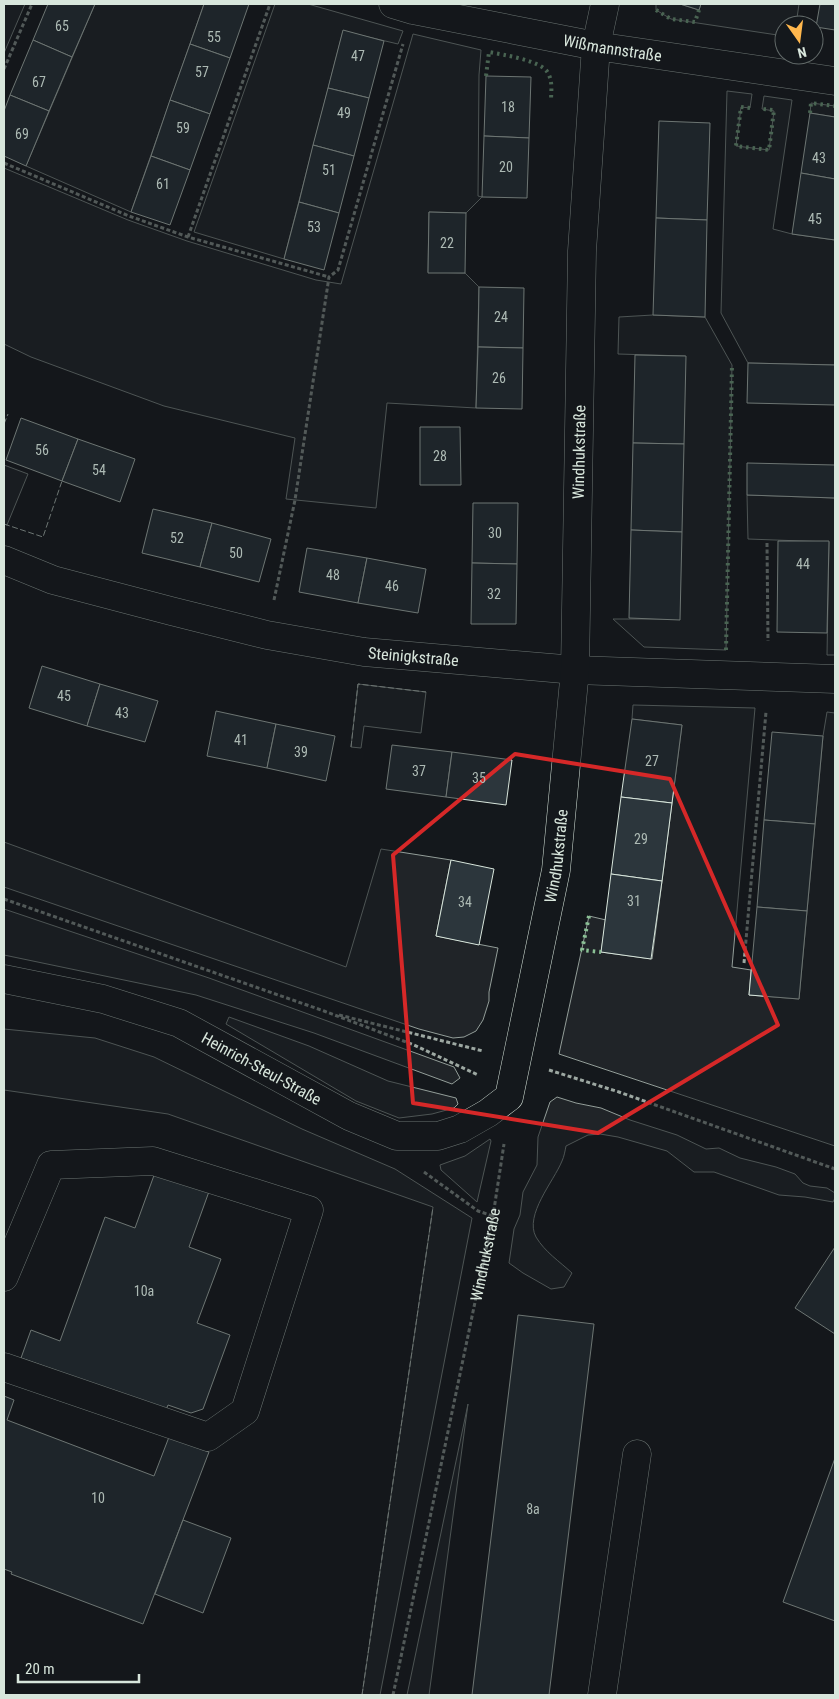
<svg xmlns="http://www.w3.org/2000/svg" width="839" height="1699" font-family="'Roboto Condensed',sans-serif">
  <rect width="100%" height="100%" fill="#14181c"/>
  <!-- green -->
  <g fill="#202428" stroke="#939e99">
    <polygon points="4,4 25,4 4,53"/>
    <polygon points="95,4 204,4 131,212 26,166"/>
    <polygon points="275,4 308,4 403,31 398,44 343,31 284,259 194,232"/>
    <polygon points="656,4 680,4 699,10 701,4 799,4 796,25 784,25 784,36 671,19 656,10"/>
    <polygon points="413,34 481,50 479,75 478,196 482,197 466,213 429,212 428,272 465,273 479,287 476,408 387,403 376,508 286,499 295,438 164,406 31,357 4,344 4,168 128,220 187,241 316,280 341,284"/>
    <polygon points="727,91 752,94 750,108 741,107 736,146 769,150 774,111 762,109 764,96 792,100 773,229 792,234 835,240 835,365 748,363 721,313"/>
    <polygon points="811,103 835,106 835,117 810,113"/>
    <polygon points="653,315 705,317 732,365 726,650 644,647 613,619 679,619 685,356 618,354 619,317"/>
    <polygon points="4,465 28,474 7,525 4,524"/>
    <polygon points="747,495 835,498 835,655 827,655 829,542 748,539"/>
    <polygon points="358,684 426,692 421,733 364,726 361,748 351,747"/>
    <polygon points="633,705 755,708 732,967 751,970 749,995 799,999 823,736 827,712 835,713 835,1146 559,1054 589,916 606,920 601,952 652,959 682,725 632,719"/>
    <polygon points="4,842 346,967 381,849 451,860 436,936 498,948 489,992 489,1001 483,1020 476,1031 464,1037 453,1038 419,1029 4,887"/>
    <polygon points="4,909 209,978 454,1067 460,1078 452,1084 314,1033 196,995 4,955"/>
    <polygon points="229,1017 309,1046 388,1081 456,1098 458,1104 454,1108 432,1114 399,1118 356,1101 226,1024"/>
    <polygon points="4,1029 95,1038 154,1057 302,1129 395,1169 472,1218 380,1695 362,1695 433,1207 168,1114 4,1090"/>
    <path d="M557 1097 576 1103 601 1108 630 1120 677 1135 706 1149 719 1148 740 1158 776 1167 795 1174 803 1183 810 1186 827 1188 835 1193V1198L833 1202 805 1197 779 1195 714 1172H694L667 1151 618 1137 600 1134 588 1135 566 1146C565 1151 564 1157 562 1161 554 1181 524 1215 536 1237 545 1252 559 1261 572 1273L564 1287 551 1289 523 1273 509 1263 514 1229 520 1215 523 1192 537 1165 538 1137 550 1102Z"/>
    <polygon points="490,1139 491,1141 477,1202 441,1170 440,1165 465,1156"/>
    <polygon points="468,1404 429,1695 407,1695"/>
  </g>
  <!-- building -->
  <g fill="#2c363c" stroke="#d8e6dc">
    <polygon points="48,4 95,4 72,57 33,40"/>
    <polygon points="204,4 249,4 230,58 190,44"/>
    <polygon points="680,4 701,4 699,10"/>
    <polygon points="820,4 835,4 835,30 816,27"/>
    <polygon points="343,30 384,41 369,98 328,88"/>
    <polygon points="33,40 72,57 49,111 10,95"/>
    <polygon points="190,44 230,58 210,114 170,100"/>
    <polygon points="486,76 531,77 529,138 484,136"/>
    <polygon points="328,88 369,98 354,156 313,145"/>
    <polygon points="10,95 49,111 26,166 4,156 4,111"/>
    <polygon points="170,100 210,114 190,170 151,156"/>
    <polygon points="810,113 835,117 835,179 801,173"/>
    <polygon points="659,121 710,123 707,220 656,218"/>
    <polygon points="484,136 529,138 527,198 482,197"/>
    <polygon points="313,145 354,156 339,213 299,202"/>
    <polygon points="151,156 190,170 170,225 131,212"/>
    <polygon points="801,173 835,179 835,240 792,234"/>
    <polygon points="299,202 339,213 324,270 284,259"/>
    <polygon points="429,212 466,213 465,273 428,273"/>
    <polygon points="656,218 707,220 705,317 653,315"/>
    <polygon points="479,287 524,288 523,348 478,347"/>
    <polygon points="478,347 523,348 522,409 476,408"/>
    <polygon points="635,355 686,356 684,444 633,443"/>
    <polygon points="748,363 835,365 835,405 747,403"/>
    <polygon points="21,418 78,439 62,481 6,460"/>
    <polygon points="420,427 460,427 461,485 420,485"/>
    <polygon points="78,439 135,459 120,502 62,481"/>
    <polygon points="633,443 684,444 682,532 631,530"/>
    <polygon points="747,463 835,465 835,498 747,495"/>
    <polygon points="473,503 518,503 517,564 472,563"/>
    <polygon points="153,509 212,523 200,567 142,553"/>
    <polygon points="212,523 271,539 259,582 200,567"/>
    <polygon points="631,530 682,532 680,620 629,618"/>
    <polygon points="778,541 829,541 827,633 777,632"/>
    <polygon points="307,548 367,558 358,603 299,592"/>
    <polygon points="367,558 426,569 418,613 358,603"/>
    <polygon points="472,563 517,564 516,624 471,624"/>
    <polygon points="42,666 100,684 87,726 29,708"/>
    <polygon points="100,684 158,701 145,742 87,726"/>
    <polygon points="216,711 276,724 267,768 207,756"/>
    <polygon points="632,719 682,725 672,803 621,797"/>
    <polygon points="276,724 335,736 326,781 267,768"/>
    <polygon points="772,732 823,736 815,824 764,820"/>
    <polygon points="392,745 452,752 446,797 386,789"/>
    <polygon points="452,752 512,760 506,805 446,797"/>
    <polygon points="621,797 672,803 662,881 611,874"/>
    <polygon points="764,820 815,824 807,911 757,907"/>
    <polygon points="451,860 494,869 479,945 436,936"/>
    <polygon points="611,874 662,881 651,959 601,952"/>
    <polygon points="757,907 807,911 799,999 749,995"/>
    <polygon points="157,1167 211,1186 189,1247 221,1259 197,1323 230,1335 203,1409 191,1413 168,1405 166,1410 21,1358 31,1330 60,1341 105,1217 135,1228"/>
    <polygon points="835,1247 835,1334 795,1308"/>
    <polygon points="518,1315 594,1324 549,1695 472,1695"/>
    <polygon points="4,1396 14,1400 7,1420 154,1476 169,1437 209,1452 143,1624 11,1574 12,1572 4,1569"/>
    <polygon points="835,1458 835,1621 783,1602"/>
    <polygon points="183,1520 231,1538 203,1613 155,1594"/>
  </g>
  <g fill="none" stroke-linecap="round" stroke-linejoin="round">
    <defs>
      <g id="minor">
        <path id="s2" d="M393 4 413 10 596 46 835 81"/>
        <path id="s3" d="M4 560 53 580 171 611 267 635 364 652 575 670 835 679"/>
        <path id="s4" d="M4 979 103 999 179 1023 349 1116 397 1136H438L460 1129 488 1113 509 1097 556 870 575 670 582 251 596 46 605 4"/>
        <polyline points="4,1277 51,1165 153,1161 309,1210 245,1411 208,1437 4,1367"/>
        <polyline points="602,1695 637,1454"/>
      </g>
    </defs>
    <!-- minor casing -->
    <use href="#minor" stroke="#d8e6dc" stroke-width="29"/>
    <!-- path -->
    <g stroke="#9da8a2" stroke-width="3" stroke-dasharray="4 2.5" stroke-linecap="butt">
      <polyline points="4,69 32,4"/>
      <polyline points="4,163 129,216 188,237 329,277"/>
      <polyline points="188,237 270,4"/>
      <polyline points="767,543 768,641"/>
      <polyline points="274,600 295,500 329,277 338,270 403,44"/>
      <polyline points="4,899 324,1011 414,1045 478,1075"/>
      <polyline points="744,963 766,712"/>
      <polyline points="339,1015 483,1051"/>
      <polyline points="549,1070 619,1092 835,1169"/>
      <polyline points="424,1172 478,1211 493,1216"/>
      <path id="s1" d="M393 1695 493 1216 504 1144"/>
    </g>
    <!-- minor -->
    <use href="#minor" stroke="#14181c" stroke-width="28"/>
    <!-- hedge -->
    <g stroke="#8ac095" stroke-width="4" stroke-dasharray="2.5 4" stroke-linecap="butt">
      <polyline points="656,10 671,19 695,22 699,10"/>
      <path d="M486 76 489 52C503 55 541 60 548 73 553 82 551 92 551 101"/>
      <polyline points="750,108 741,107 736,146 769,150 774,110 762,109"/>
      <polyline points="810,113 811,103 835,106"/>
      <polyline points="726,650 732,365"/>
      <polyline points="589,916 582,950 601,952"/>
    </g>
    <!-- fence -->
    <g stroke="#d8e6dc" stroke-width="1" stroke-dasharray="6 2.5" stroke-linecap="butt">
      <polyline points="4,424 8,414"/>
      <polyline points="4,524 43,537 62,481"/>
      <polyline points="351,747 358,684 426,692"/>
      <polyline points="362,1695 433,1207"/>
    </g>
  </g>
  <!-- marked area -->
  <path d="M0 0H839V1699H0ZM515 754 670 779 778 1025 598 1133 413 1103 393 855Z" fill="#14181c" fill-opacity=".55" fill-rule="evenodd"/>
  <path fill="none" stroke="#d62828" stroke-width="4" stroke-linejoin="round" d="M515 754 670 779 778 1025 598 1133 413 1103 393 855Z"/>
  <g text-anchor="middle" stroke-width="4" stroke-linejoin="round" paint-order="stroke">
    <!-- number labels -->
    <g font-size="14" fill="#adbab4">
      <text x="62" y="31">65</text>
      <text x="214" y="42">55</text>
      <text x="358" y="61">47</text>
      <text x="202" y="77">57</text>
      <text x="39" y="87">67</text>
      <text x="508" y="112">18</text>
      <text x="344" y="118">49</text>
      <text x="183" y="133">59</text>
      <text x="22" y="139">69</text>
      <text x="819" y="163">43</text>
      <text x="506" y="172">20</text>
      <text x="329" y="175">51</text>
      <text x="163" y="189">61</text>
      <text x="815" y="224">45</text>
      <text x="314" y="232">53</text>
      <text x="447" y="248">22</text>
      <text x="501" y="322">24</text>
      <text x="499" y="383">26</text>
      <text x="42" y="455">56</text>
      <text x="440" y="461">28</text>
      <text x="99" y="475">54</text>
      <text x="495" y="538">30</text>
      <text x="177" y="543">52</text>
      <text x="236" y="558">50</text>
      <text x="803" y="569">44</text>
      <text x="333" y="580">48</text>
      <text x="392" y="591">46</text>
      <text x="494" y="599">32</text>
      <text x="64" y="701">45</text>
      <text x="122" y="718">43</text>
      <text x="241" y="745">41</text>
      <text x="301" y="757">39</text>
      <text x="652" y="766">27</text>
      <text x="419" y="776">37</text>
      <text x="479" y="783">35</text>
      <text x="641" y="844">29</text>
      <text x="634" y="906">31</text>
      <text x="465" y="907">34</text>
      <text x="144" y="1296">10a</text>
      <text x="98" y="1503">10</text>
      <text x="533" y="1514">8a</text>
    </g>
    <!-- street labels -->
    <g font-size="16" fill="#d8e6dc" stroke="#14181c">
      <text dy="6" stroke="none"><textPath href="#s2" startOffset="224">Wißmannstraße</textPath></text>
      <text dy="6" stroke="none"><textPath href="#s4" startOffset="1200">Windhukstraße</textPath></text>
      <text dy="6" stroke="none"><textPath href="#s3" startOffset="422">Steinigkstraße</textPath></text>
      <text dy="6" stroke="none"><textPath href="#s4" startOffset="795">Windhukstraße</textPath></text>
      <text dy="6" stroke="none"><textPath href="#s4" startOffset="275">Heinrich-Steul-Straße</textPath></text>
      <text dy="6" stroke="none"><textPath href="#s1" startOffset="450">Windhukstraße</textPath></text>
    </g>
  </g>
  <!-- border -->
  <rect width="839" height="1699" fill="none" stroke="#d8e6dc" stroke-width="10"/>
  <!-- north arrow -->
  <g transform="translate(799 40) rotate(166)"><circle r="24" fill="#14181c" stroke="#626a69"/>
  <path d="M0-4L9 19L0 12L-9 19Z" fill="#ffb74d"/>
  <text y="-8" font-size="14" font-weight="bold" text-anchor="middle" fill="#d8e6dc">N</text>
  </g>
  <!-- scale -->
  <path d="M18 1674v8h121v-8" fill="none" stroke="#d8e6dc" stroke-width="2.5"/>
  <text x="25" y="1674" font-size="15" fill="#d8e6dc" stroke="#14181c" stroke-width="4" paint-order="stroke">20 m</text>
</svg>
